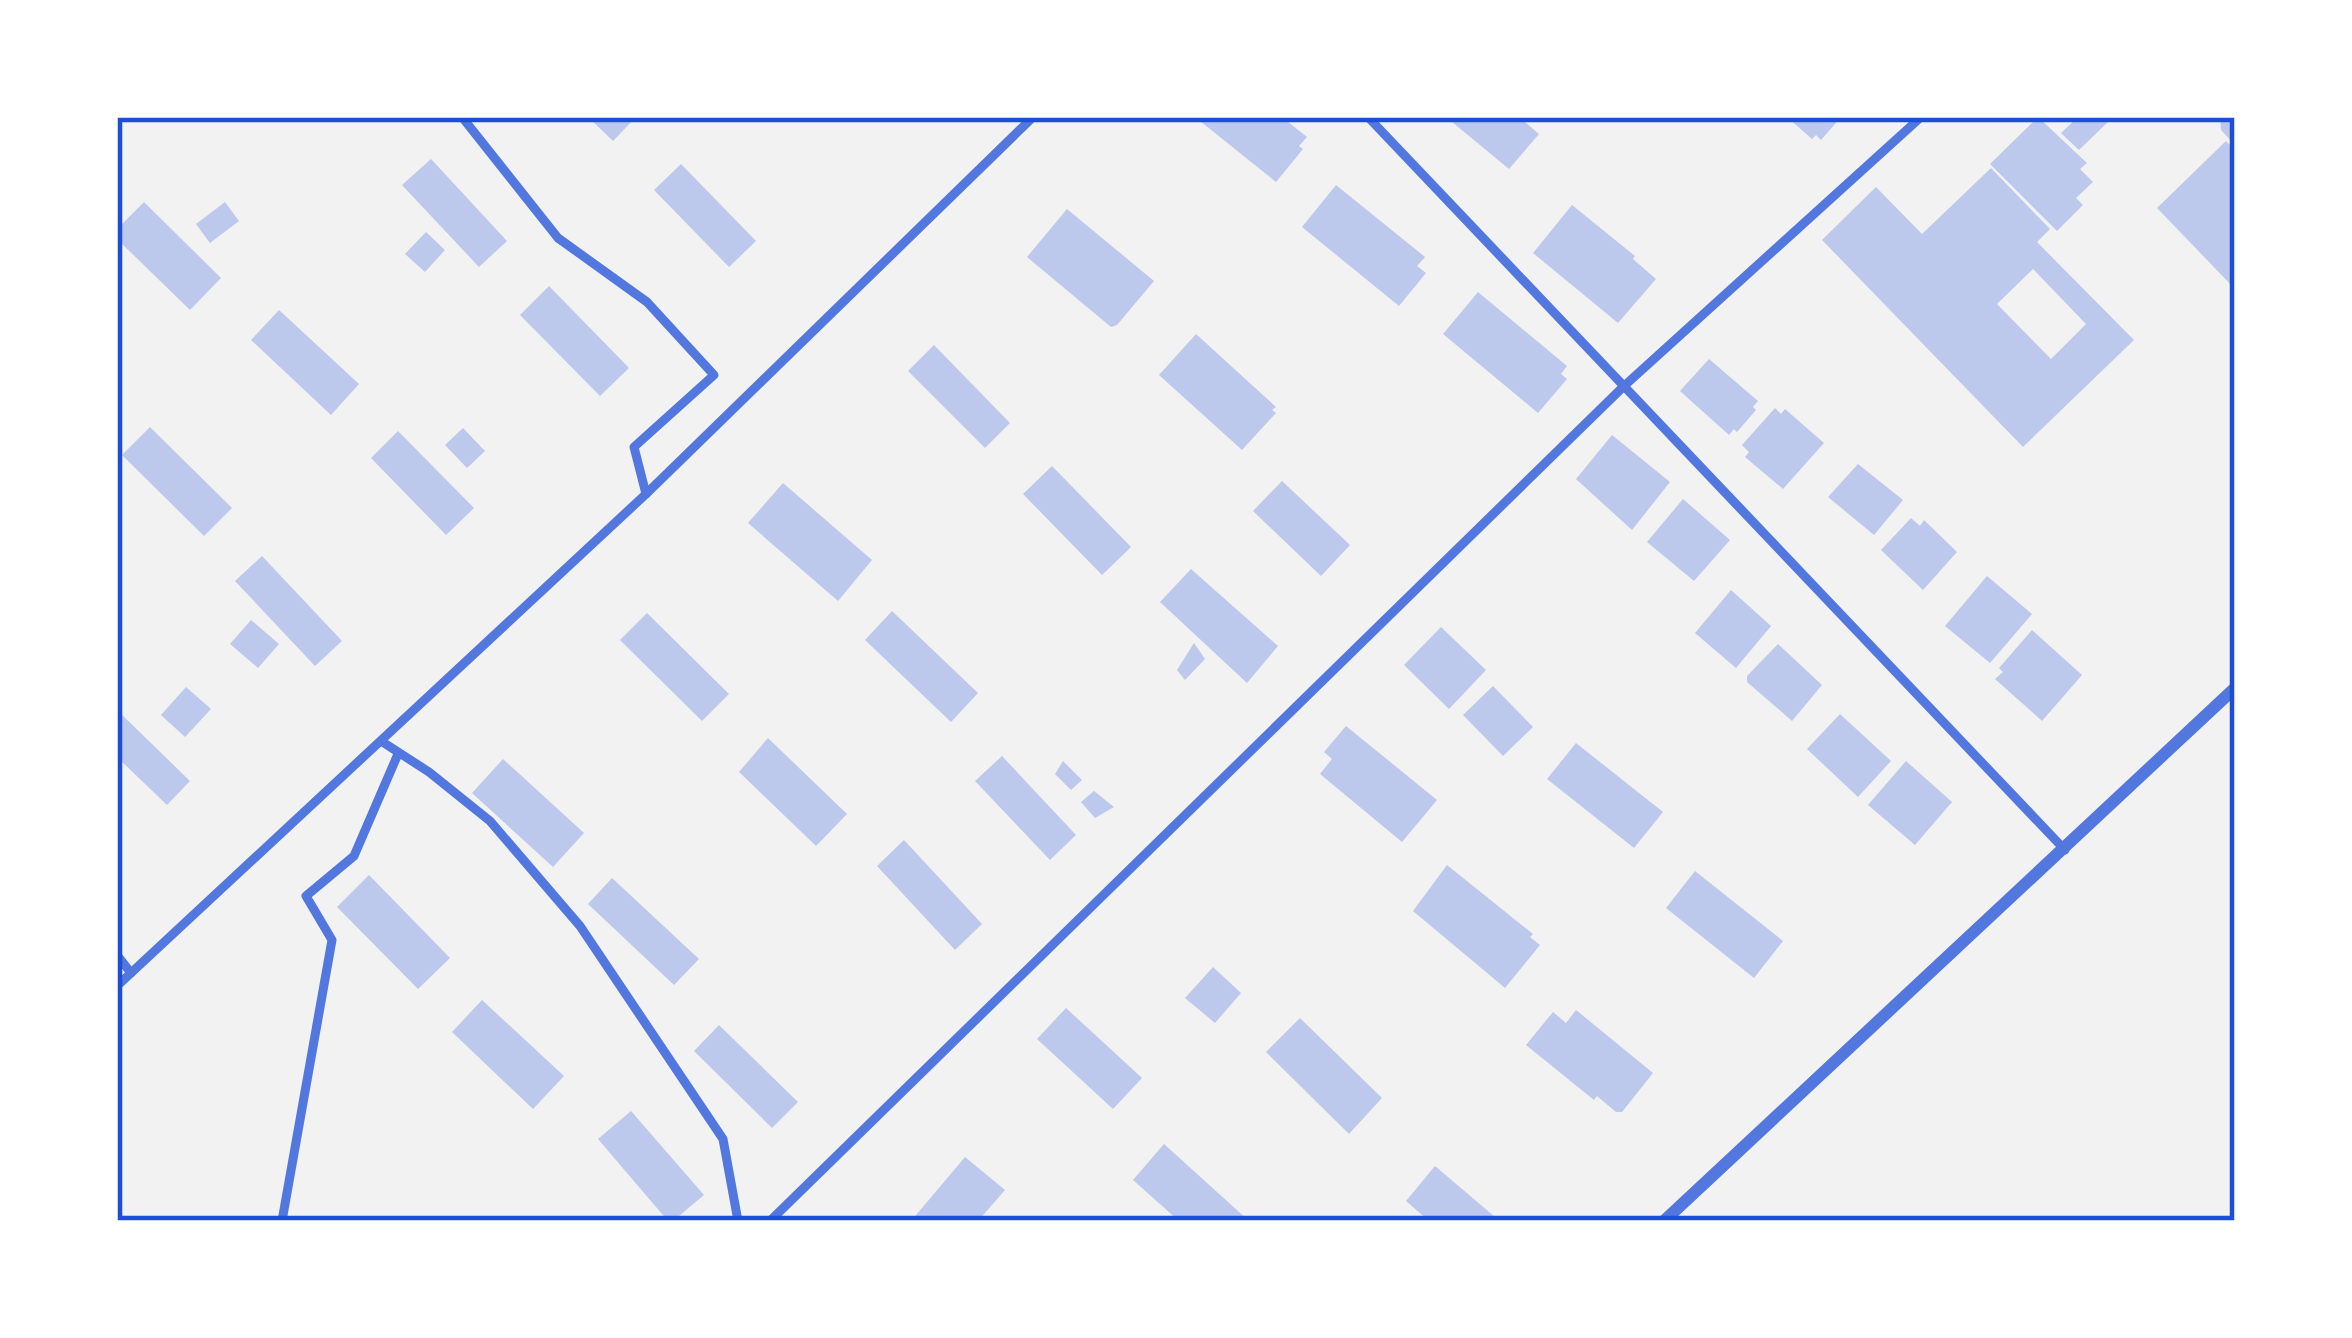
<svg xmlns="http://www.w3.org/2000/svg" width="2352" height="1338" font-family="Roboto,sans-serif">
  <rect width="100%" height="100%" fill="#f2f2f2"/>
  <!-- building -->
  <g fill="#bdc9ec" fill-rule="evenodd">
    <polygon points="588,117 636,117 613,141"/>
    <polygon points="1195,117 1282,117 1307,137 1299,146 1303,149 1276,182"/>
    <polygon points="1446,117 1519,117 1539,134 1509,169"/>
    <polygon points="1787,117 1841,117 1821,140 1816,135 1812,139"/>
    <polygon points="2038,117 2087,163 2080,169 2093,182 2076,198 2083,205 2057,231 1990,164"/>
    <polygon points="2078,117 2113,117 2079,150 2061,133"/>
    <polygon points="2220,117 2235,117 2235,145 2221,130"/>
    <polygon points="2226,141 2235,150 2235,289 2157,208"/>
    <polygon points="431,159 507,241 479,267 402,185"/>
    <polygon points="681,164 756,241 729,267 654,190"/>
    <path d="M1991 168 2050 229 2037 242 2134 340 2023 447 1822 240 1876 187 1922 234ZM2033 269 2086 324 2051 359 1997 304Z"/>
    <polygon points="1336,185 1425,257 1417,266 1426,273 1399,306 1302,227"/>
    <polygon points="144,202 221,278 190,310 117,239 117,229"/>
    <polygon points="225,202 239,221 210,243 196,224"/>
    <polygon points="1572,205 1635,256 1633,259 1656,279 1618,323 1533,253"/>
    <polygon points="1067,209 1154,281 1117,325 1111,327 1027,257"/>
    <polygon points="426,232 445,250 425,272 405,254"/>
    <polygon points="549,286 629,368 600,396 520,315"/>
    <polygon points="1478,292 1567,366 1561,374 1567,379 1538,413 1443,334"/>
    <polygon points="279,310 359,384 331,415 251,340"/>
    <polygon points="1196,334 1276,407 1272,410 1276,413 1242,450 1159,375"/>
    <polygon points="934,345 1010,423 985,448 908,371"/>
    <polygon points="1709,359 1758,401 1753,407 1756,410 1737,432 1734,429 1729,435 1680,391"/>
    <polygon points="1775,408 1781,414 1785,409 1824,443 1783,489 1745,457 1749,452 1742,445"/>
    <polygon points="150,427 232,508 204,536 122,455"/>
    <polygon points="463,428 485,451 467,468 445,445"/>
    <polygon points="398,431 474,508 446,535 371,458"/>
    <polygon points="1612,435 1670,482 1632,530 1576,479"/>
    <polygon points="1858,464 1903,500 1874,535 1828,497"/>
    <polygon points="1052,466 1131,547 1102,575 1023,494"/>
    <polygon points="1282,481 1350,545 1321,576 1253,511"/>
    <polygon points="783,483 872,560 838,601 748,523"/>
    <polygon points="1683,499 1730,540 1694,581 1647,542"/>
    <polygon points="1911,518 1920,526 1924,520 1957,552 1923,590 1881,550"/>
    <polygon points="262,556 342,641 315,666 235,581"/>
    <polygon points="1191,569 1278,646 1247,683 1160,602"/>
    <polygon points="1987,576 2032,614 1990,663 1945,626"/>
    <polygon points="1731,590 1771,626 1736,668 1695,633"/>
    <polygon points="892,611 978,693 951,722 865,640"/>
    <polygon points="647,613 729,694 702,721 620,640"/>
    <polygon points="251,620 279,644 258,668 230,644"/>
    <polygon points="1441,627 1486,670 1449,709 1404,665"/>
    <polygon points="2032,630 2082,675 2042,721 1995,679 2003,672 1999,668"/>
    <polygon points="1194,643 1205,659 1185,680 1177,670"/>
    <polygon points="1778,644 1822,685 1792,721 1747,682 1747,676"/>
    <polygon points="1493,686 1533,727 1503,756 1463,715"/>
    <polygon points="186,687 211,709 185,737 161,715"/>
    <polygon points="117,710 190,781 167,805 117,757"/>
    <polygon points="1840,714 1891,761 1858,797 1807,749"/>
    <polygon points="1346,726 1437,800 1402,842 1320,774 1332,759 1324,752"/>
    <polygon points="768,738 847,814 816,846 739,772"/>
    <polygon points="1576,743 1663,812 1634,848 1547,779"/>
    <polygon points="1002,756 1076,835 1050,860 975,781"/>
    <polygon points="503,759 584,833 553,867 472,793"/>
    <polygon points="1063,761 1082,780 1071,790 1055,774"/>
    <polygon points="1906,761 1952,802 1915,845 1868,805"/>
    <polygon points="1094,791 1114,807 1095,818 1081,802"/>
    <polygon points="904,840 982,924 955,950 877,866"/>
    <polygon points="1447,865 1533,934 1530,937 1540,945 1505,988 1413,911"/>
    <polygon points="1695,871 1783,941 1754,978 1666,908"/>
    <polygon points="369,875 450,958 418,989 337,907"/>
    <polygon points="612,878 699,959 674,985 588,904"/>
    <polygon points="1213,967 1241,993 1215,1023 1185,998"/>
    <polygon points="482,1000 564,1076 533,1109 452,1032"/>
    <polygon points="1066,1008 1142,1078 1113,1109 1037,1039"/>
    <polygon points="1576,1010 1653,1073 1622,1112 1616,1112 1597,1096 1594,1100 1526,1045 1553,1012 1566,1023"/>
    <polygon points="1300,1018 1382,1098 1349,1134 1266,1052"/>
    <polygon points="719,1025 798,1102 772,1128 694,1051"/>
    <polygon points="631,1111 704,1195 673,1221 668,1221 598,1139"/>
    <polygon points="1164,1144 1249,1221 1179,1221 1133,1180"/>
    <polygon points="965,1157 1005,1190 978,1221 911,1221"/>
    <polygon points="1435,1166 1495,1217 1491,1221 1429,1221 1406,1201"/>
  </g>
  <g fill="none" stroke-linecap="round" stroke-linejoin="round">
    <!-- service -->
    <g stroke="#5277de" stroke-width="9">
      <polyline points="462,117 558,238 647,302 714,375 634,447 646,494"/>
      <polyline points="1368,117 2065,850"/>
      <polyline points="381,741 429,772 490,821 580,926 723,1139 738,1221"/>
      <polyline points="117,955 131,973"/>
      <polyline points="117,986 646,494 1033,117"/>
      <polyline points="282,1221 332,940 306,896 354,856 398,754"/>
      <polyline points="770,1221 1623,387 1921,117"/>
    </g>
    <!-- minor -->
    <polyline stroke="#5277de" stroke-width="12" points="1664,1221 2235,688"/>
  </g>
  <!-- border -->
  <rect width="2352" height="1338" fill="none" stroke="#ffffff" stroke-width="240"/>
  <rect x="120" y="120" width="2112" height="1098" fill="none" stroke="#1d4ed8" stroke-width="4.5"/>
</svg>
